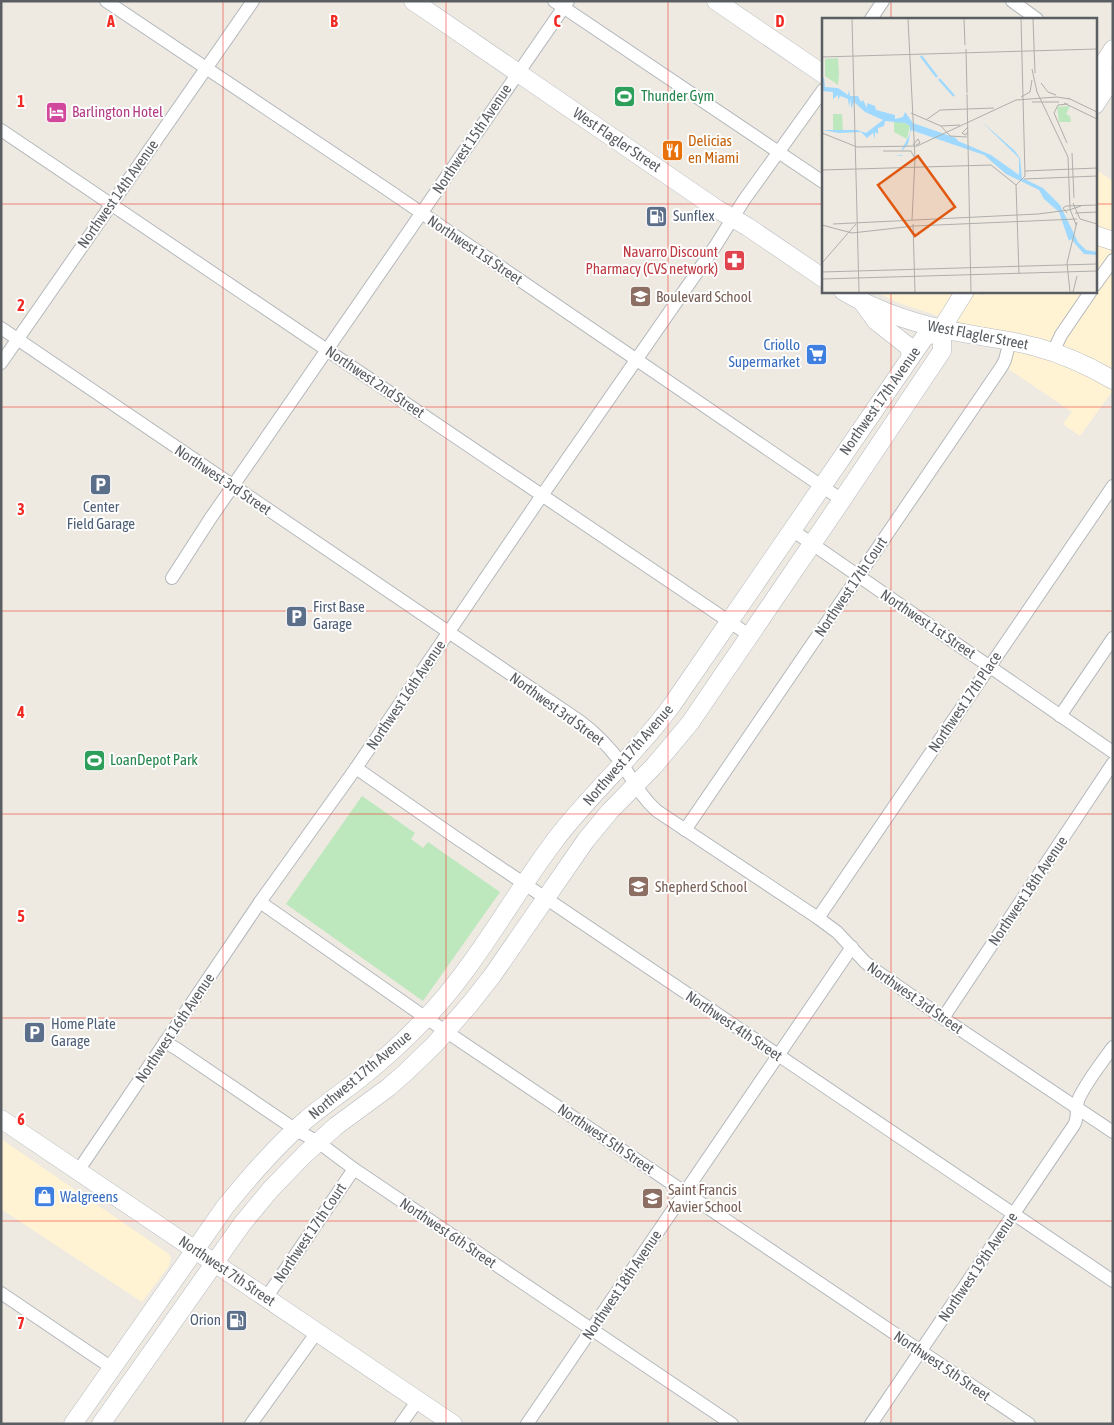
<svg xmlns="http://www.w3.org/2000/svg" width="1114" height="1425" font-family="'Asap Condensed',sans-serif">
  <rect width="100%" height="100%" fill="#eeeae1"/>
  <!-- commercial -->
  <g fill="#fff3d4">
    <polygon points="1095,169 1113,181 1113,390 1080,436 1063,424 1072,412 1007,368 1020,336 969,326 899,303 874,291 975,291 982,296 985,291 1095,291"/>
    <polygon points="1,1139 169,1254 171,1258 169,1266 142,1302 1,1209"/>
  </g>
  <!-- green -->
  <polygon fill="#bde7bc" points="362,796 415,833 411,839 423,848 428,842 500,892 423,1001 286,904"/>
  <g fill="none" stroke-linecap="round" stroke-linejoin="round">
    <defs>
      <g id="minor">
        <polyline points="106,1 385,188 842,500"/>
        <polyline points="554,1 823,182"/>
        <polyline points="1012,1 1037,19"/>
        <polyline points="871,19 883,1"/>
        <polyline points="1,130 749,635"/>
        <polyline points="1095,285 1113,260"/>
        <path d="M1 328 581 722C597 734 610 748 622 764 633 780 641 797 657 811L818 918 837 932 865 962 875 970 943 1018 1113 1132"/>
        <polyline points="1053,352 1061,335 1091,291"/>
        <polyline points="1,363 253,1"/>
        <polyline points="792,530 1113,752"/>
        <polyline points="172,578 210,519 568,1"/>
        <polyline points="1060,716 1113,638"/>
        <polyline points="356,768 455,837 1113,1281"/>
        <polyline points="685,830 1002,366 1005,360 1010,341"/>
        <polyline points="260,902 426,1018 1029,1424"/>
        <polyline points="818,918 1113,486"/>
        <polyline points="943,1018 1113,763"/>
        <polyline points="165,1042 177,1049 296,1130 318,1142 354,1169 732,1424"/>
        <polyline points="78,1171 260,902 356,768 534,507 716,245 744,200 823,90"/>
        <polyline points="1,1293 112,1368"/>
        <polyline points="266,1298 354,1169"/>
        <polyline points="251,1424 317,1332"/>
        <polyline points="401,1424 418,1400"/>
        <polyline points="527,1424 852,947"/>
        <path d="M871 1424 1074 1125C1079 1117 1075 1107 1079 1098 1087 1081 1102 1062 1113 1047"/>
      </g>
      <g id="secondary">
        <polyline points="413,1 717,209 748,227 823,278"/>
        <polyline points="716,1 823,74"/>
        <polyline points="1095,77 1113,49"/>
        <polyline points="1095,105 1113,77"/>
        <polyline points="1095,235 1113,241"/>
        <path d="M843 291C882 314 924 327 969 334 991 338 1014 341 1036 347 1063 354 1089 366 1113 380"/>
        <polyline points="863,303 876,321 909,347 911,356"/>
        <polyline points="1,1119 453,1424"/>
        <path d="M73 1424 225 1207C250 1176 277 1145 307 1119 324 1105 341 1093 358 1080 382 1061 404 1041 425 1019 477 965 511 898 556 839 592 792 637 753 672 705L924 338 942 328"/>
        <polyline points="101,1424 242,1224 271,1189 305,1154 336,1126 389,1087 406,1072 435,1044 470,1004 492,976 586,840 610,811 654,766 690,723 842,500 942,351 942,328 965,291"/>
      </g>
    </defs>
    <!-- minor casing -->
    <use href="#minor" stroke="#b4b8bc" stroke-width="14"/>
    <!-- secondary casing -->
    <use href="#secondary" stroke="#b5b9bf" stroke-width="19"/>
    <!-- minor -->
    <use href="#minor" stroke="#fff" stroke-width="12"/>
    <!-- secondary -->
    <use href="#secondary" stroke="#fff" stroke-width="18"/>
  </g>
  <!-- grid -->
  <path fill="none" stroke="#f22a23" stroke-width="1" stroke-opacity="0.55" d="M223 1V1424M446 1V1424M668 1V1424M891 1V19M1 204H823M1095 204H1113M891 291V1424M1 407H1113M1 611H1113M1 814H1113M1 1018H1113M1 1221H1113"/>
  <!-- icons -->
  <defs>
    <symbol id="stadium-square" viewBox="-11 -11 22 22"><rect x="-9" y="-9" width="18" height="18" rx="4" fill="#2e9e5b" stroke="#fff"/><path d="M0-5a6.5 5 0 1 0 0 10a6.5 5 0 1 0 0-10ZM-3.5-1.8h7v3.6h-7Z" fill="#fff"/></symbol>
    <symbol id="hotel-square" viewBox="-11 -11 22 22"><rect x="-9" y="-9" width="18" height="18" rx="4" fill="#d1479c" stroke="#fff"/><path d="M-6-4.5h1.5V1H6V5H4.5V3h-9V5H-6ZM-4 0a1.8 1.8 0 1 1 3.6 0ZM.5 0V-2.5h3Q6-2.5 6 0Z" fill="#fff"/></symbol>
    <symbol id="restaurant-square" viewBox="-11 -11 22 22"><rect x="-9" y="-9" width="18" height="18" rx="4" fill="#e8710a" stroke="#fff"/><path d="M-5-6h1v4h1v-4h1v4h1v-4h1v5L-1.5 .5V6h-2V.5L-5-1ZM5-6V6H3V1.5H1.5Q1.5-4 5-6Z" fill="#fff"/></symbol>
    <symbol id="fuel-square" viewBox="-11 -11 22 22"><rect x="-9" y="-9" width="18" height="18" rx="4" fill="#5c6f8a" stroke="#fff"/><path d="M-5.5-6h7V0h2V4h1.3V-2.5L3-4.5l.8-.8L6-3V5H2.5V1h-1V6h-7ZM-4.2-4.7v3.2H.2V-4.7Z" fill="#fff"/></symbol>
    <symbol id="pharmacy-square" viewBox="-11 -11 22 22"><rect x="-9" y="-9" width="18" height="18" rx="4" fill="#e0444e" stroke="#fff"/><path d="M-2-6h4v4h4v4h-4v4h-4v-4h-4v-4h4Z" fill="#fff"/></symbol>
    <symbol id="school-square" viewBox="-11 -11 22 22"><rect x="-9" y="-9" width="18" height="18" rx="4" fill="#8d6e63" stroke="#fff"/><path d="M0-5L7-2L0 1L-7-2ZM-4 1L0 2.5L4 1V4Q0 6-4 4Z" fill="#fff"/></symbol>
    <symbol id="supermarket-square" viewBox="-11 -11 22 22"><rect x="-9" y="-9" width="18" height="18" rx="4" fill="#3f7fe0" stroke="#fff"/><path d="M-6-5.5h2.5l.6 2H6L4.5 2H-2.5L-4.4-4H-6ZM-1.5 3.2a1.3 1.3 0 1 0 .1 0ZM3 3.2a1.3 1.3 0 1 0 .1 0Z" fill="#fff"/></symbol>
    <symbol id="parking-square" viewBox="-11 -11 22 22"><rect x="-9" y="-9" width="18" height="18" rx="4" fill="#5c6f8a" stroke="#fff"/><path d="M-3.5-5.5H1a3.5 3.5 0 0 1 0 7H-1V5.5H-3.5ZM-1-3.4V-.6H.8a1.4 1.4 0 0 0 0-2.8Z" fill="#fff"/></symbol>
    <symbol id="shop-square" viewBox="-11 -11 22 22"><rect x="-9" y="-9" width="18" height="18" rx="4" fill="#3f7fe0" stroke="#fff"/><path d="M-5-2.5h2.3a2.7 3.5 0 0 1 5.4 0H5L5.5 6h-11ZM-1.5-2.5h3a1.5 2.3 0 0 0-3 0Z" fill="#fff"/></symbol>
  </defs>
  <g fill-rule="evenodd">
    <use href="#stadium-square" x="612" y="84" width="25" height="25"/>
    <use href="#hotel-square" x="44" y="100" width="25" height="25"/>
    <use href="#restaurant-square" x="660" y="138" width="25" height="25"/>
    <use href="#fuel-square" x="644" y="204" width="25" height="25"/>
    <use href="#pharmacy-square" x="722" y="248" width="25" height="25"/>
    <use href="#school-square" x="628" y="284" width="25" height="25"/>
    <use href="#supermarket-square" x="804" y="342" width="25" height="25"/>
    <use href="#parking-square" x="88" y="472" width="25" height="25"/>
    <use href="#parking-square" x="284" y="604" width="25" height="25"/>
    <use href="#stadium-square" x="82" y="748" width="25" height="25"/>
    <use href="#school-square" x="626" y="874" width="25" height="25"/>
    <use href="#parking-square" x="22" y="1020" width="25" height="25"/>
    <use href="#shop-square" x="32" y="1184" width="25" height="25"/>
    <use href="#school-square" x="640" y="1186" width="25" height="25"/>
    <use href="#fuel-square" x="224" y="1308" width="25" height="25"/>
  </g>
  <g text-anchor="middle" stroke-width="4" stroke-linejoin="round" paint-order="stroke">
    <!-- leisure labels -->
    <g font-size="15" fill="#27864d" stroke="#fff" text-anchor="start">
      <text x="641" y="101">Thunder Gym</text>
      <text x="110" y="765">LoanDepot Park</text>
    </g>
    <!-- hotel labels -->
    <g font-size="15" fill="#b23c85" stroke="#fff" text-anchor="start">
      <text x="72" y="117">Barlington Hotel</text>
    </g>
    <!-- street labels -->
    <g font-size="15" fill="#5a5e63" stroke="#fff">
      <text transform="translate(472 139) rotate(-56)" y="5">Northwest 15th Avenue</text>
      <text transform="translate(617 140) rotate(34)" y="5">West Flagler Street</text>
      <text transform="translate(118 194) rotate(-55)" y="5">Northwest 14th Avenue</text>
      <text transform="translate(475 250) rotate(34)" y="5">Northwest 1st Street</text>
      <text transform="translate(978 335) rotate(11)" y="5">West Flagler Street</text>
      <text transform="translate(375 382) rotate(34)" y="5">Northwest 2nd Street</text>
      <text transform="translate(880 401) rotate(-55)" y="5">Northwest 17th Avenue</text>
      <text transform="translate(223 480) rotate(34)" y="5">Northwest 3rd Street</text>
      <text transform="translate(851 587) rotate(-56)" y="5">Northwest 17th Court</text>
      <text transform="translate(928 624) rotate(34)" y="5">Northwest 1st Street</text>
      <text transform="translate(406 695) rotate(-56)" y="5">Northwest 16th Avenue</text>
      <text transform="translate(965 702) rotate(-56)" y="5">Northwest 17th Place</text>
      <text transform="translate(557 709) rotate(36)" y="5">Northwest 3rd Street</text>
      <text transform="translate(628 755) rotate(-49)" y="5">Northwest 17th Avenue</text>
      <text transform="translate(1028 891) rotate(-56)" y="5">Northwest 18th Avenue</text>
      <text transform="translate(915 998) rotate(35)" y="5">Northwest 3rd Street</text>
      <text transform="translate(734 1026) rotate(34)" y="5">Northwest 4th Street</text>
      <text transform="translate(175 1028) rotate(-56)" y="5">Northwest 16th Avenue</text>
      <text transform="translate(360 1075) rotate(-40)" y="5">Northwest 17th Avenue</text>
      <text transform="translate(606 1139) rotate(34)" y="5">Northwest 5th Street</text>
      <text transform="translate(310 1233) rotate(-56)" y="5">Northwest 17th Court</text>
      <text transform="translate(448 1233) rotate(34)" y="5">Northwest 6th Street</text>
      <text transform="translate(978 1267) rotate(-56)" y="5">Northwest 19th Avenue</text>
      <text transform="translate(227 1271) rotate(34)" y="5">Northwest 7th Street</text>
      <text transform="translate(622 1285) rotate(-56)" y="5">Northwest 18th Avenue</text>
      <text transform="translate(942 1366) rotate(34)" y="5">Northwest 5th Street</text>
    </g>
    <!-- food labels -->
    <g font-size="15" fill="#c56008" stroke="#fff" text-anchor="start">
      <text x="688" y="146">Delicias<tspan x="688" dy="17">en Miami</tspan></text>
    </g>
    <!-- service labels -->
    <g font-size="15" fill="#4e5e75" stroke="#fff" text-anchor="start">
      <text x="673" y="221">Sunflex</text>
      <text x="101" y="512" text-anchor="middle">Center<tspan x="101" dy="17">Field Garage</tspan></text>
      <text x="313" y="612">First Base<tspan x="313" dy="17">Garage</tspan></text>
      <text x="51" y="1029">Home Plate<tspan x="51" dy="17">Garage</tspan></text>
      <text x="221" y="1325" text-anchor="end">Orion</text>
    </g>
    <!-- health labels -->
    <g font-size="15" fill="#be3a42" stroke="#fff" text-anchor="end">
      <text x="718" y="257">Navarro Discount<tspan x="718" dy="17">Pharmacy (CVS network)</tspan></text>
    </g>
    <!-- education labels -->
    <g font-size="15" fill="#785e54" stroke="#fff" text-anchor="start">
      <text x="656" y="302">Boulevard School</text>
      <text x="655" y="892">Shepherd School</text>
      <text x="668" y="1195">Saint Francis<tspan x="668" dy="17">Xavier School</tspan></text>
    </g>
    <!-- shop labels -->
    <g font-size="15" fill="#366cbe" stroke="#fff" text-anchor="end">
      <text x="800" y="350">Criollo<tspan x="800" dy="17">Supermarket</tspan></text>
      <text x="60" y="1202" text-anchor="start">Walgreens</text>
    </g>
  </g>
  <!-- overview -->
  <g transform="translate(822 18)">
    <rect width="275" height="275" fill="#eeeae1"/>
    <path d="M16 40 17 56 16 67 3 58V41ZM248 88 244 96 248 98 249 104H237L235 89ZM11 96H20L21 113 11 112ZM72 104H81L88 108 85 121 72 114Z" fill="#bde7bc"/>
    <path d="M0 59 2 60 3 69 16 70 26 77 27 72 28 78H36L39 84 41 82 45 90V85L53 88 54 92 73 97V101L81 99 83 94 91 105 134 120 136 123 169 137 197 157V140L159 103 193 133 198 140 200 160 221 170 238 187 256 224 264 232 275 234V237L262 236 249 221 247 223 237 194 222 181 217 172 184 156 162 137 89 112 86 126 80 133V148V138L73 137H80V131L88 116V108L83 105 63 103 62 108 56 110V116L53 114V121L51 115 45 120 39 114 17 115 0 112H35L44 115 61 102 43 94 32 84 29 91V82L27 88 26 81 18 78 16 82V77L11 81V74L0 73Z" fill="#9fd9ff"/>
    <path fill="none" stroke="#9fd9ff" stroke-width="2.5" d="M99 38 115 59M117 61 132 78"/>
    <path fill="none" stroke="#afaeab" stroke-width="1" d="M30 1 37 274M86 1 93 140 90 202M142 1 143 27M211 1 213 55M144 31 145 75M0 39 275 31M210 51 215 74 246 139 248 191 254 207M219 65 226 74 234 77M145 76 149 274M199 79 208 74 210 62M246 80 275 94M210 84H237M242 85 275 101M118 92 172 90M89 95 119 108 138 107M104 102 118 92M119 108 128 118 145 119M146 109 140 115 144 117 146 113M0 115 35 129 95 128 194 82 235 79 248 81M245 125 232 95 236 87 246 86M91 127 96 121 98 125 94 127M61 133H89L92 139M250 135 252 180M0 152 169 147 194 167M203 153 275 150M202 161 275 158M194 167 203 158 199 1M194 167 197 256M251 185 258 201 275 206M245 195 241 190 244 188 275 187M253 195 275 194M11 206 216 196 247 192 259 188M91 206 93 274M0 207 30 215 92 208 255 201M0 245 34 206M0 254 275 246M0 261 275 253M248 274 245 245 255 204M251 274 255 258"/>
    <path fill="#e15910" fill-opacity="0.15" stroke="#e15910" stroke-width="2.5" d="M96 138 133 189 93 218 56 167Z"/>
    <rect width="275" height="275" fill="none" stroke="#5a5e63" stroke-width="2.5"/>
  </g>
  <g font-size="16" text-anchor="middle" font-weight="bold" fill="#f22a23" stroke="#fff" stroke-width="4" stroke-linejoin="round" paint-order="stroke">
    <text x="111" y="27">A</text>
    <text x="334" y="27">B</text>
    <text x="557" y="27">C</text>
    <text x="780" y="27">D</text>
    <text x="21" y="107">1</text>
    <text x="21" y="311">2</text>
    <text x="21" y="515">3</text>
    <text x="21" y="718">4</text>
    <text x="21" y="922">5</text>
    <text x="21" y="1125">6</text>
    <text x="21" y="1329">7</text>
  </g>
  <!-- border -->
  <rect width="1114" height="1425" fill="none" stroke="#5a5e63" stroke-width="5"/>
</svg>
